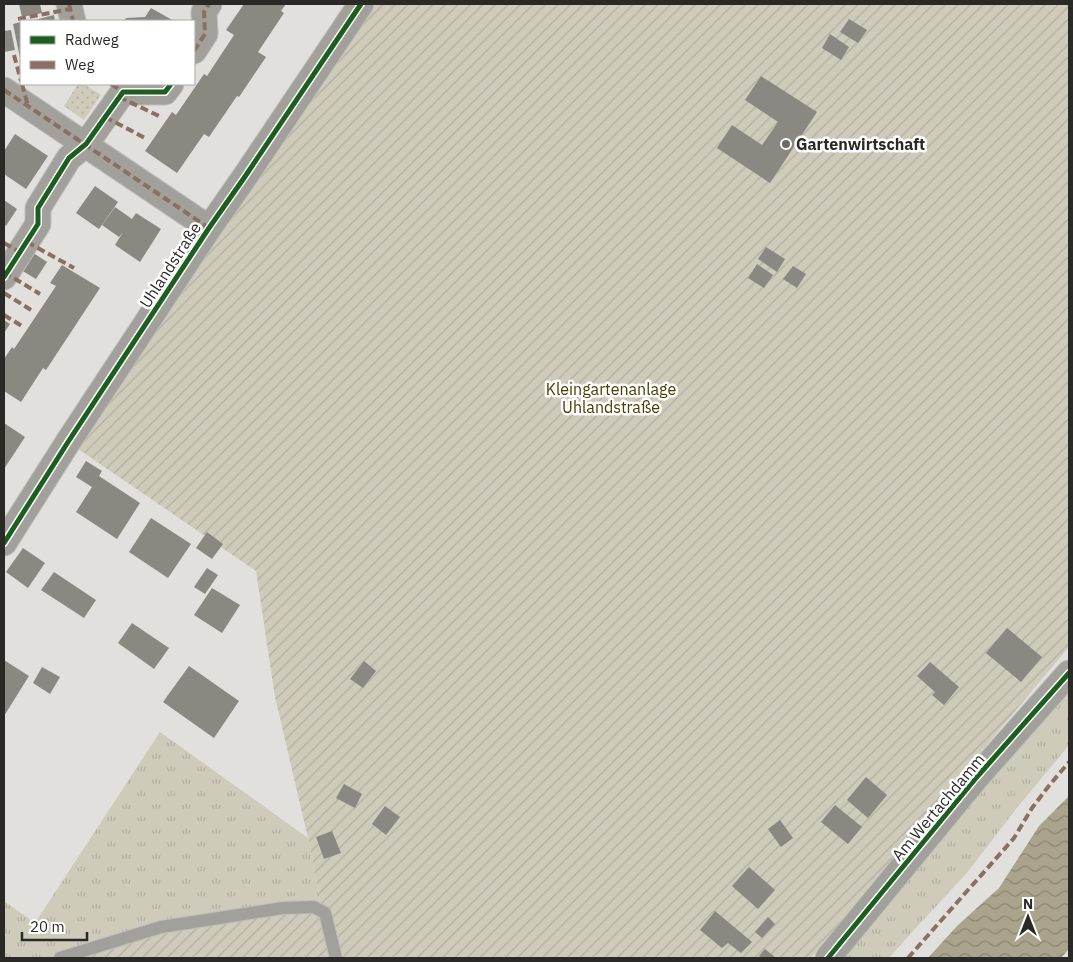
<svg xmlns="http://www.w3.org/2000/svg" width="1073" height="962" font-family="'IBM Plex Sans',sans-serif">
  <defs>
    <pattern id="grass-tufts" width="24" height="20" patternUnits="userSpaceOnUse" patternTransform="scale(1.25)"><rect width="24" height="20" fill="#cfcbbb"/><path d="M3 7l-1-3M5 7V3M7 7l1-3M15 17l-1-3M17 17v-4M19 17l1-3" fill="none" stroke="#b2aea1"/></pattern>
    <pattern id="park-dots" width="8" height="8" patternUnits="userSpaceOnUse" patternTransform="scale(1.25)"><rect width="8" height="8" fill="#cfcbbb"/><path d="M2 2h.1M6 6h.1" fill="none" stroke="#b2aea1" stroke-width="1.8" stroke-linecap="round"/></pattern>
    <pattern id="garden-furrows" width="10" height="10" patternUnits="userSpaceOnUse" patternTransform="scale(1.25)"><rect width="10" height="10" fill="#cfcbbb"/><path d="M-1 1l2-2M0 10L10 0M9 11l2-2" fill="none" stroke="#b2aea1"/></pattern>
    <pattern id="water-waves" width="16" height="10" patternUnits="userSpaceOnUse" patternTransform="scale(1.25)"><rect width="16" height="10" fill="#aaa48d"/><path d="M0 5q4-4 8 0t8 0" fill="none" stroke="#8b8673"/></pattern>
  </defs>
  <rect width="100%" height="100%" fill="#e1e0dc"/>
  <!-- grass -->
  <g fill="url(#grass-tufts)">
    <polygon points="1069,682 1069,745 1016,809 966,874 913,931 889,958 837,958"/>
    <polygon points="160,732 308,838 320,900 173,924 68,958 4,958 4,901 35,923"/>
  </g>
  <!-- park -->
  <polygon fill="url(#park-dots)" points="78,84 84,84 101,95 84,120 64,106"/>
  <!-- garden -->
  <polygon fill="url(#garden-furrows)" points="361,4 1053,4 1056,6 1056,4 1069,4 1069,647 964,772 811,958 68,958 173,924 320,900 308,838 275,697 256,571 68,442"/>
  <!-- water -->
  <polygon fill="url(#water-waves)" points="1069,796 1069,949 1061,958 928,958 957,926 999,888 1039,826"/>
  <!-- building -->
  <g fill="#8a8881">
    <polygon points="19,4 40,4 42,13 22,17"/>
    <polygon points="244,4 286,4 281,11 284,13 258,52 266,57 239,97 237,96 209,137 204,134 177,173 145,151 172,112 176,115 204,74 207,76 234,35 226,30"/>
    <polygon points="151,8 174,21 124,21 126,18 145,17"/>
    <polygon points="54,15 55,21 31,21"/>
    <polygon points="849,19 867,30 858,43 840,32"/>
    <polygon points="21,22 21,58 20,58 13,24"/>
    <polygon points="11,30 15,50 4,52 4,31"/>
    <polygon points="830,34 849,47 841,60 822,48"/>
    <polygon points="761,76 817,112 770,183 717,148 732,125 762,145 778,122 745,100"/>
    <polygon points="15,134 48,156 26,189 4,174 4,151"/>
    <polygon points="95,186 118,202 99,229 76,213"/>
    <polygon points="4,200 17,209 6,226 4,224"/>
    <polygon points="115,207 132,219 136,213 161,229 140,262 115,245 123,232 119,237 102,225"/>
    <polygon points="766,247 785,259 777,272 758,259"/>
    <polygon points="32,252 47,262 36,279 21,270"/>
    <polygon points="757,264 773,275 764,288 748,278"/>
    <polygon points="62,265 100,288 46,370 43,368 21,402 4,391 4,359 12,347 14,349 56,286 50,283"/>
    <polygon points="793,266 806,274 797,288 783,279"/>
    <polygon points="4,320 10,324 4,333"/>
    <polygon points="4,423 25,437 4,469"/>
    <polygon points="86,461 102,471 99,476 140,503 117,539 76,512 92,487 76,477"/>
    <polygon points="151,518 191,544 168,578 129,552"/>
    <polygon points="207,532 223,544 212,559 196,548"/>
    <polygon points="23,548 45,563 28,588 6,572"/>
    <polygon points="207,568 218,575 205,594 194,587"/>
    <polygon points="54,572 96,600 84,618 41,590"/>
    <polygon points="212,588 240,605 222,633 194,615"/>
    <polygon points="132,623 169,648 154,669 118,643"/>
    <polygon points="1007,628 1042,657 1021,682 986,653"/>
    <polygon points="4,660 29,676 4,716"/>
    <polygon points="364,661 376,671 363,688 350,679"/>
    <polygon points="930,662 959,687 944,705 932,695 935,692 917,676"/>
    <polygon points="189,666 239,701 214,738 163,702"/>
    <polygon points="42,667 60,677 50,694 33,683"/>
    <polygon points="866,777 887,795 868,818 847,800"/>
    <polygon points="344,784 362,794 355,808 336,798"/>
    <polygon points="835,805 862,827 848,844 821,822"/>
    <polygon points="385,806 400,817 386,835 372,824"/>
    <polygon points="780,820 793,838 781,847 768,829"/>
    <polygon points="332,831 341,853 324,859 316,837"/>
    <polygon points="749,867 775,890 758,909 732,886"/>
    <polygon points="715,911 752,942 741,953 728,943 722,948 700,930"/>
    <polygon points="768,917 775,924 762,938 755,932"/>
    <polygon points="765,949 776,958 762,958 759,956"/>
  </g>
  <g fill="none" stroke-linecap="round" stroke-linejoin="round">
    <defs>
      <polyline id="lane" points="60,958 161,927 283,908 314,907 325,913 336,958"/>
      <g id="street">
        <polyline points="69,4 73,21"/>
        <polyline points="194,51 205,34 204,12 209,4"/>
        <polyline points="4,90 209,228"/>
        <polyline points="4,277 38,224 38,208 69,158 86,144 123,92 165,92 171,84"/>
        <polyline points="4,543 68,442 209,228 244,178 361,4"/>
        <polyline points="828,958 976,778 1069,673"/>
      </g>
    </defs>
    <!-- lane casing -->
    <use href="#lane" stroke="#bfbebc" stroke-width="14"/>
    <!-- street casing -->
    <use href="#street" stroke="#bfbebc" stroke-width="27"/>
    <!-- lane -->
    <use href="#lane" stroke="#a1a09b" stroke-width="12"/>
    <!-- street -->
    <use href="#street" stroke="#a1a09b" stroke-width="25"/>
    <!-- quiet -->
    <g stroke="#8d6e63" stroke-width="4" stroke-dasharray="8 4" stroke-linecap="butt">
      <polyline points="69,4 73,21"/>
      <polyline points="18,19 70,9"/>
      <polyline points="194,51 205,34 204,12 209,4"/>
      <polyline points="14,55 21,81"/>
      <polyline points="22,84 28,106"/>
      <polyline points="111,84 123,92"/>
      <polyline points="4,90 209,228"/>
      <polyline points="119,97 159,116"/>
      <polyline points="105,117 147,139"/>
      <polyline points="27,242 74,268"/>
      <polyline points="4,243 20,252"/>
      <polyline points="4,272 40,294"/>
      <polyline points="4,293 31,310"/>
      <polyline points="4,315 22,326"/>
      <polyline points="908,958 1014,838 1032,808 1048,787 1069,762"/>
    </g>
    <defs>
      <g id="cycleway">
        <polyline points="4,277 38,224 38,208 69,158 86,144 123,92 165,92 171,84"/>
        <polyline points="4,543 68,442 209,228 244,178 361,4"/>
        <polyline points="828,958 976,778 1069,673"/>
      </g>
    </defs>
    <!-- cycleway casing -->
    <use href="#cycleway" stroke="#fff" stroke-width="8"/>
    <!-- cycleway -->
    <use href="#cycleway" stroke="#1b5e20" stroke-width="5"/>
  </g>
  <!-- markers -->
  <circle fill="#6a6966" stroke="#fff" stroke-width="2" cx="786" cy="144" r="5"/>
  <g text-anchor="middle" stroke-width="5" stroke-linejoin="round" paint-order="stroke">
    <!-- poi labels -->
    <g font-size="16" font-weight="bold" fill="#2a2926" stroke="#fff" text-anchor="start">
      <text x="796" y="150">Gartenwirtschaft</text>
    </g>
    <!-- street labels -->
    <g font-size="16" fill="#2a2926" stroke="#fff">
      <text transform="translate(170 265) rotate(-57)" y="6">Uhlandstraße</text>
      <text transform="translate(938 807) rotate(-50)" y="6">Am Wertachdamm</text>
    </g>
    <!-- park labels -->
    <g font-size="16" fill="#4a3c00" stroke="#fff">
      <text x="611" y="395">Kleingartenanlage<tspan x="611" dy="18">Uhlandstraße</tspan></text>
    </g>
  </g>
  <!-- border -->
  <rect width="1073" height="962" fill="none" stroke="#2a2926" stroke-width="10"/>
  <!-- legend -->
  <rect x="20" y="20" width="175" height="65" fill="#ffffff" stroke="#aaa9a8"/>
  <rect x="30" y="36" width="25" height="8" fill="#1b5e20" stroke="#aaa9a8"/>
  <text x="65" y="45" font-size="15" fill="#2a2926">Radweg</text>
  <rect x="30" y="61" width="25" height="8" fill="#8d6e63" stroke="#aaa9a8"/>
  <text x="65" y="70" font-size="15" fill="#2a2926">Weg</text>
  <!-- north arrow -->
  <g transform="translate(1028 917)" stroke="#ffffff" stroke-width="4" paint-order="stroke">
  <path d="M0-4L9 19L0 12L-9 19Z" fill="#2a2926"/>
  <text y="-8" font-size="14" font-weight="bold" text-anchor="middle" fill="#2a2926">N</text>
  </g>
  <!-- scale -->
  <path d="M22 932v8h65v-8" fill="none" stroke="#2a2926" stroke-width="2.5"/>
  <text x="30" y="932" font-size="15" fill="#2a2926" stroke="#ffffff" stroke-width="4" paint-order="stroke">20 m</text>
</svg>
